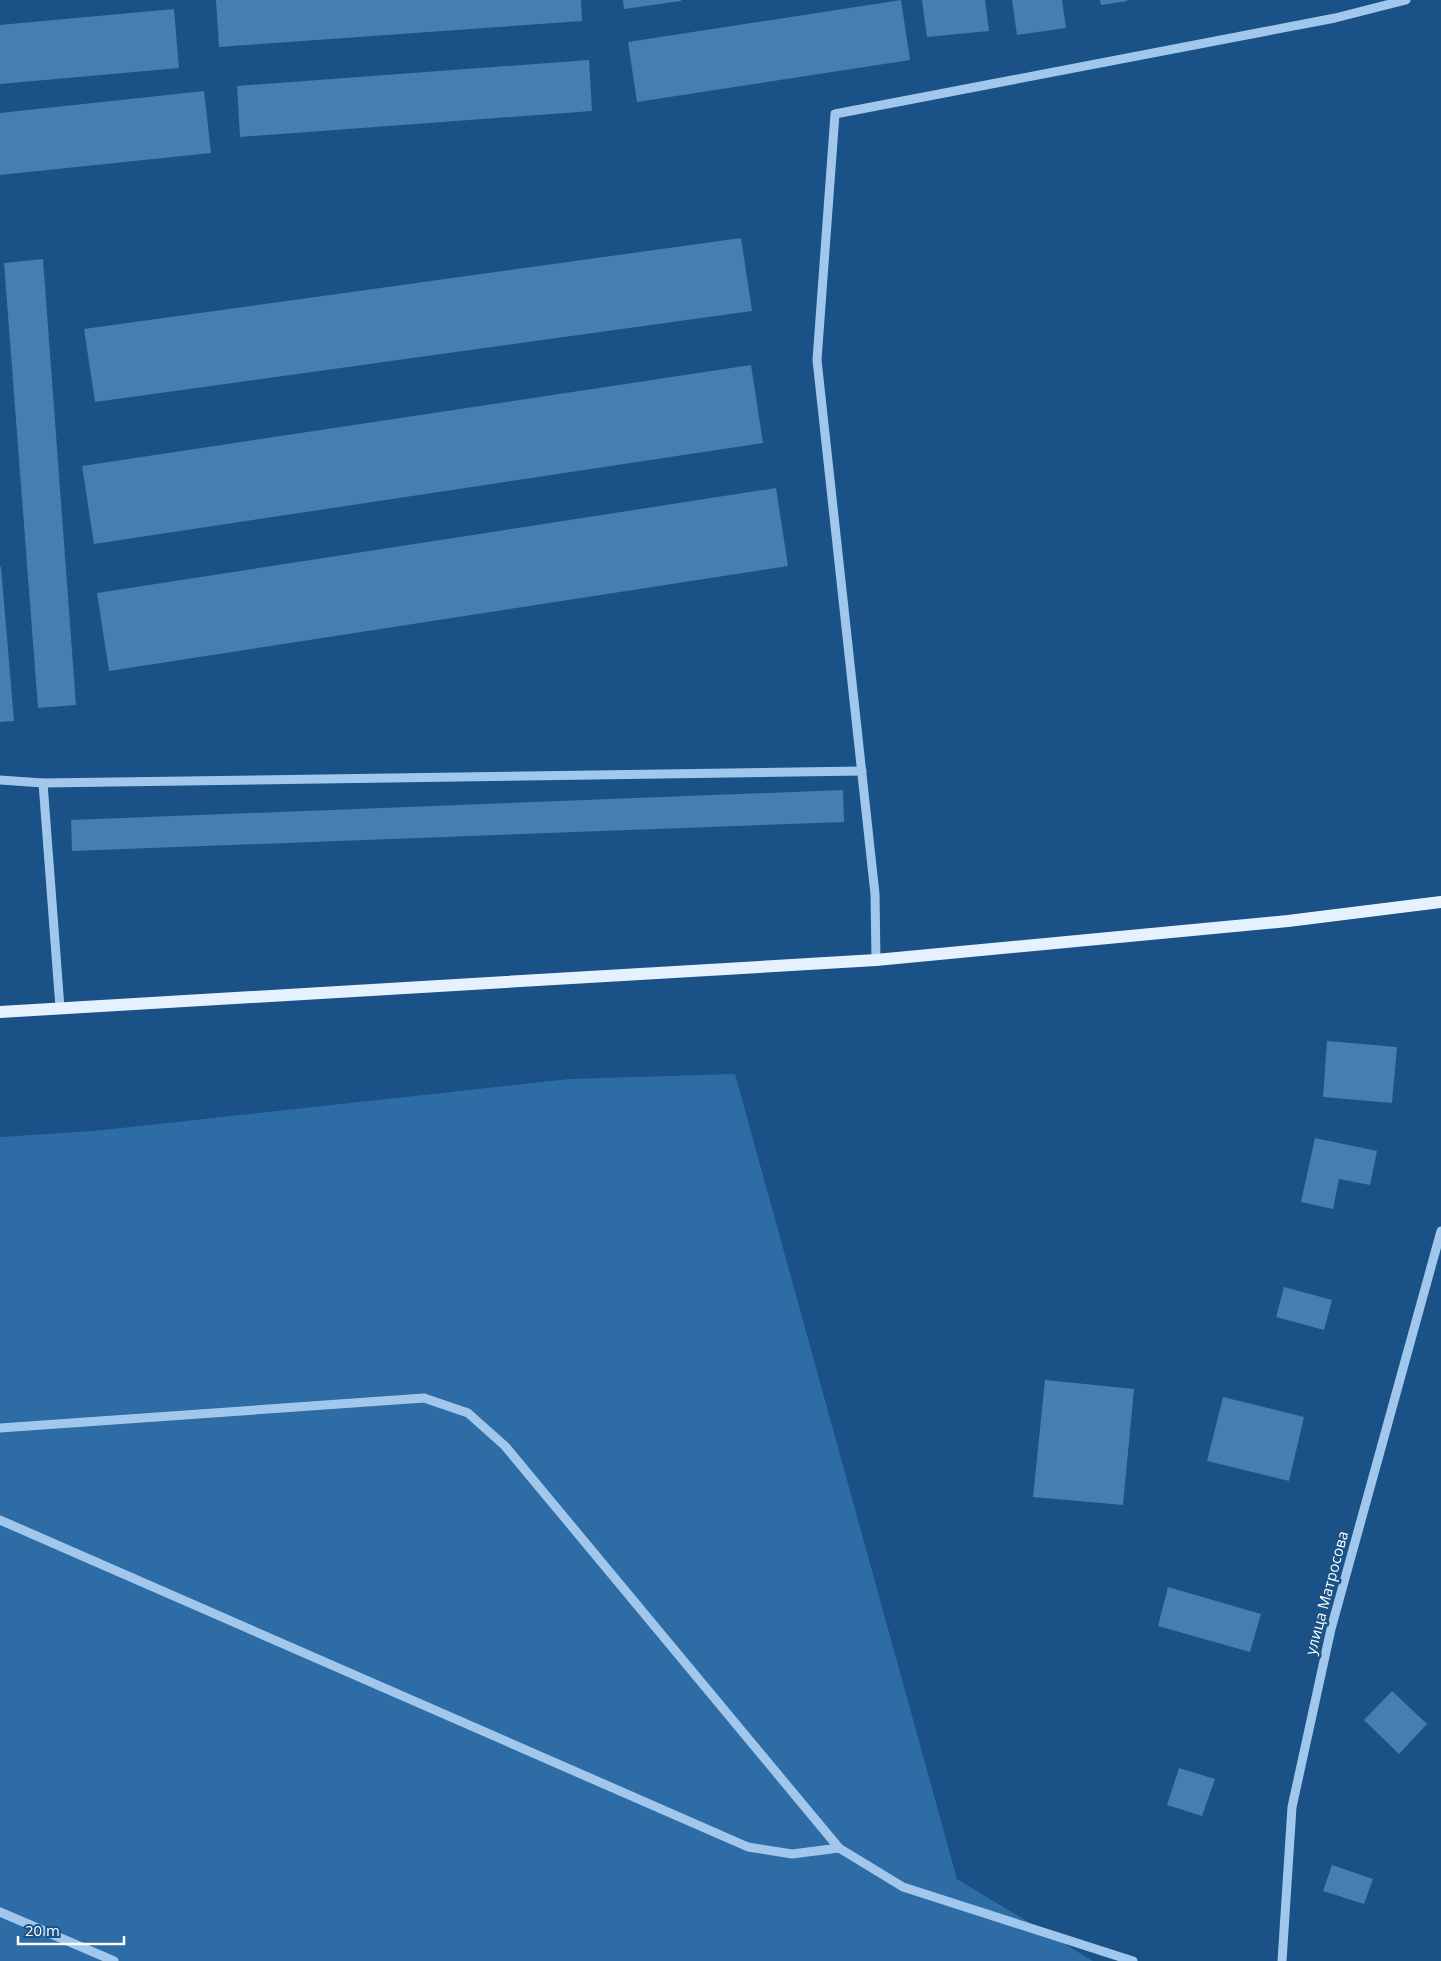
<svg xmlns="http://www.w3.org/2000/svg" width="1441" height="1961" font-family="'Open Sans',sans-serif">
  <rect width="100%" height="100%" fill="#1a5186"/>
  <!-- green -->
  <polygon fill="#2d6ca4" points="735,1074 957,1879 1093,1961 0,1961 0,1137 94,1131 570,1079"/>
  <!-- building -->
  <g fill="#477eb1">
    <polygon points="216,0 581,0 582,21 219,47"/>
    <polygon points="623,0 681,0 681,1 624,9"/>
    <polygon points="901,0 910,60 637,102 628,42"/>
    <polygon points="922,0 985,0 989,31 927,37"/>
    <polygon points="1012,0 1062,0 1066,28 1017,35"/>
    <polygon points="1100,0 1127,0 1127,1 1101,5"/>
    <polygon points="174,9 179,68 0,84 0,25"/>
    <polygon points="589,60 592,111 240,137 237,86"/>
    <polygon points="204,91 211,153 0,175 0,113"/>
    <polygon points="741,238 752,311 95,402 84,329"/>
    <polygon points="43,259 76,705 38,708 4,263"/>
    <polygon points="751,365 763,443 94,544 82,466"/>
    <polygon points="776,488 788,566 109,671 97,593"/>
    <polygon points="0,567 1,567 14,721 0,722"/>
    <polygon points="843,790 844,822 72,851 71,820"/>
    <polygon points="1327,1041 1397,1047 1392,1103 1323,1097"/>
    <polygon points="1315,1138 1377,1151 1370,1185 1339,1179 1333,1209 1301,1202"/>
    <polygon points="1284,1287 1332,1300 1324,1330 1276,1317"/>
    <polygon points="1045,1380 1134,1389 1123,1505 1033,1497"/>
    <polygon points="1223,1397 1304,1417 1289,1481 1207,1461"/>
    <polygon points="1168,1587 1261,1614 1250,1652 1158,1626"/>
    <polygon points="1392,1691 1427,1724 1399,1754 1364,1720"/>
    <polygon points="1179,1768 1215,1779 1202,1816 1167,1805"/>
    <polygon points="1332,1865 1373,1879 1364,1904 1323,1891"/>
  </g>
  <g fill="none" stroke-linecap="round" stroke-linejoin="round">
    <!-- minor -->
    <g stroke="#a1c8ec" stroke-width="9">
      <polyline points="0,780 43,783 862,771"/>
      <polyline points="43,783 60,1008"/>
      <polyline points="876,960 875,894 817,360 835,114 1335,18 1406,0"/>
      <polyline points="0,1428 424,1398 468,1413 505,1446 839,1848 903,1887 1133,1961"/>
      <polyline points="0,1520 748,1847 792,1854 839,1848"/>
      <polyline points="0,1912 114,1961"/>
      <polyline points="1282,1961 1292,1807 1331,1629 1441,1231"/>
    </g>
    <!-- major -->
    <polyline stroke="#e6f1ff" stroke-width="12" points="0,1012 876,960 1288,921 1441,902"/>
  </g>
  <g text-anchor="middle" stroke-width="5" stroke-linejoin="round" paint-order="stroke">
    <!-- street labels -->
    <g font-size="15" fill="#fff" stroke="#1a5186">
      <text transform="translate(1327 1593) rotate(-75)" y="5">улица Матросова</text>
    </g>
  </g>
  <!-- scale -->
  <path d="M18 1936v8h106v-8" fill="none" stroke="#ffffff" stroke-width="2.5"/>
  <text x="25" y="1936" font-size="15" fill="#ffffff" stroke="#1a5186" stroke-width="4" paint-order="stroke">20 m</text>
</svg>
